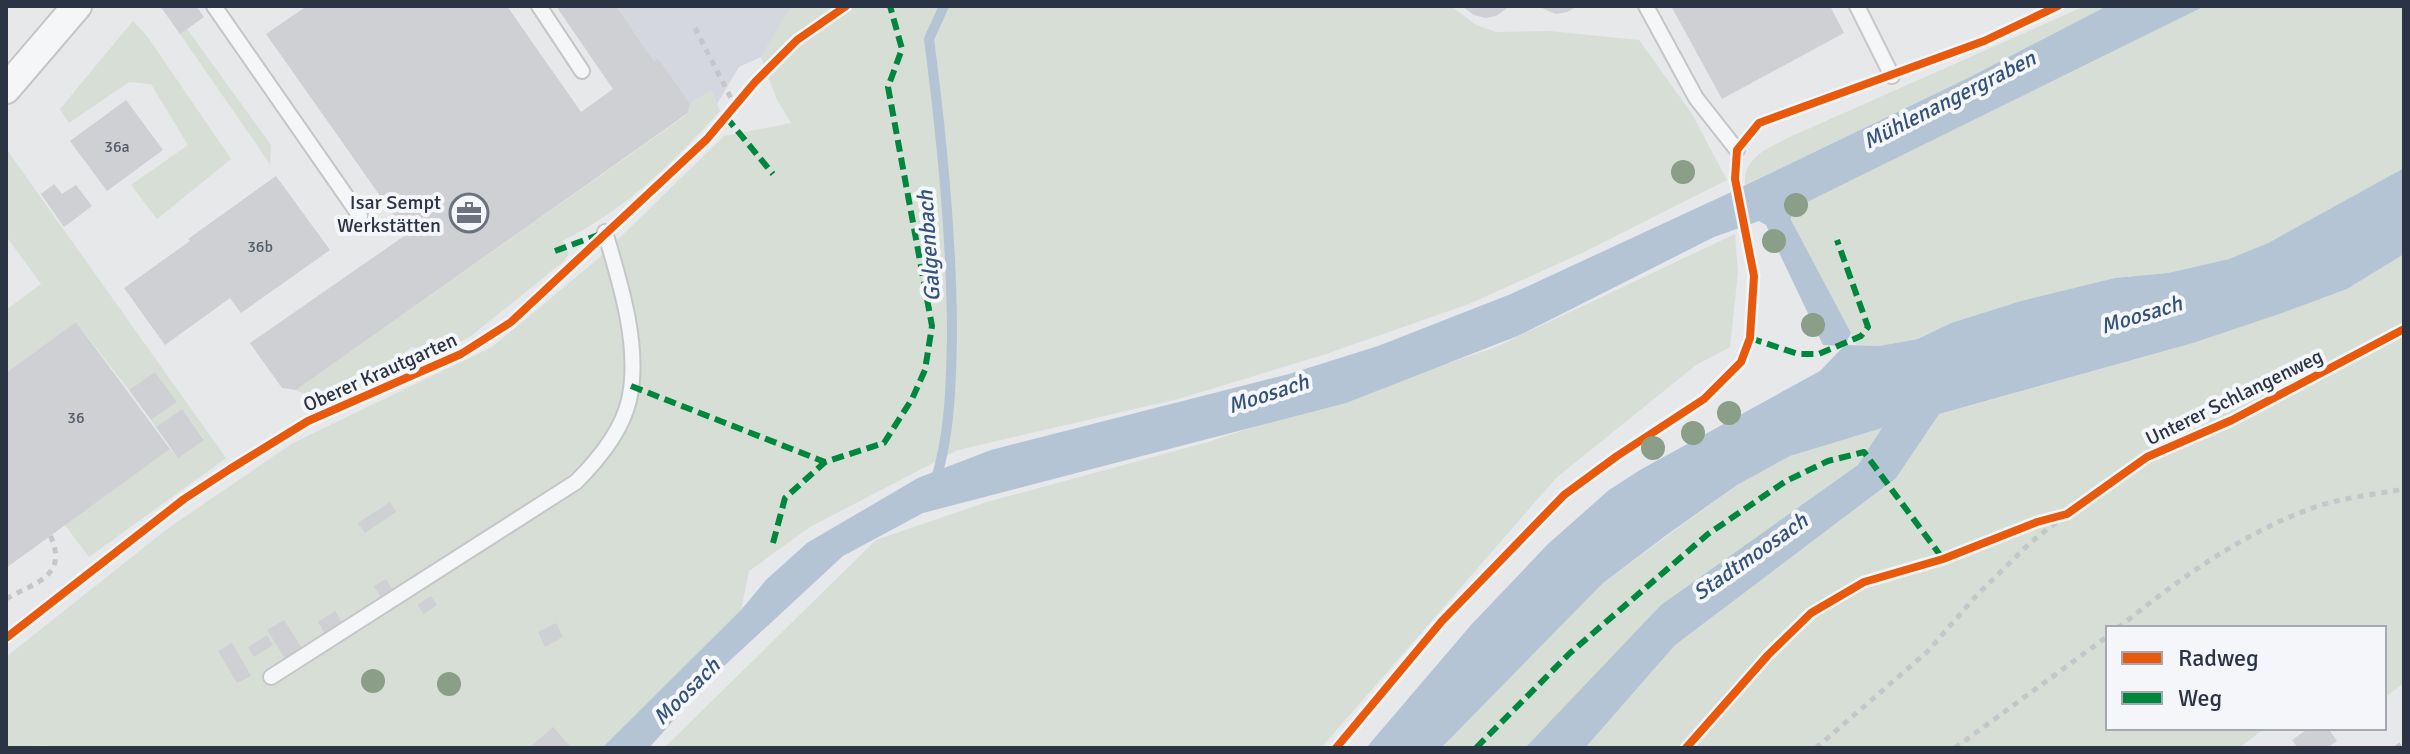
<svg xmlns="http://www.w3.org/2000/svg" width="2410" height="754" font-family="Signika,sans-serif">
  <rect width="100%" height="100%" fill="#e6e8ea"/>
  <!-- built -->
  <polygon fill="#d4d7dd" points="616,6 796,6 789,11 761,57 739,67 717,104 711,90 690,104 658,59 654,61"/>
  <!-- green -->
  <g fill="#d6ded6">
    <polygon points="796,6 1451,6 1476,25 1496,32 1549,31 1639,40 1692,114 1727,180 1584,252 1469,304 1323,355 1178,399 958,450 810,527 749,571 741,610 602,748 47,748 48,745 6,748 6,657 167,529 293,443 492,347 599,258 724,136 791,123 776,98 761,57 789,10"/>
    <path d="M2085 6H2107L1968 78 1745 185C1743 156 1769 148 1792 136Z"/>
    <polygon points="2205,6 2404,6 2404,168 2268,243 2229,259 2168,273 2115,278 2021,301 1951,323 1918,339 1879,346 1857,345 1791,220 1791,210"/>
    <polygon points="133,21 147,36 231,159 157,219 131,185 188,145 151,84 129,82 69,123 60,109"/>
    <polygon points="187,29 271,145 270,164 180,34"/>
    <path d="M711 90 720 111C674 162 624 211 562 241L569 254 563 262 471 336 437 354 412 347C379 371 338 413 296 390L688 114 690 104Z"/>
    <polygon points="7,150 226,458 89,557 65,525 170,449 178,457 204,439 182,409 156,427 151,420 177,402 155,372 129,390 76,322 6,373 6,310 41,284 6,236"/>
    <polygon points="1735,234 1738,272 1730,347 1696,365 1556,478 1321,748 664,748 876,540 987,502 1208,442 1494,348"/>
    <polygon points="2404,254 2404,683 2385,697 2384,628 2108,628 2108,728 2265,728 2239,748 1446,748 1444,744 1603,583 1737,485 1790,456 1883,427 1973,405 2193,343 2347,289"/>
  </g>
  <!-- water -->
  <polygon fill="#b4c4d5" points="2107,6 2205,6 1791,210 1791,220 1851,333 1845,345 1879,346 1918,339 1951,323 2021,301 2115,278 2168,273 2229,259 2268,243 2404,168 2404,254 2347,289 2282,313 2193,343 1939,414 1896,478 1675,645 1585,748 1525,748 1661,605 1858,465 1882,428 1790,456 1737,485 1668,534 1603,583 1441,748 1366,748 1471,625 1548,544 1609,490 1640,470 1820,371 1844,346 1823,345 1766,225 1759,221 1714,237 1520,335 1346,403 923,513 843,556 710,679 649,748 602,748 741,610 766,580 807,543 918,478 991,450 1289,374 1378,346 1511,294 1727,194 1968,78"/>
  <g fill="none" stroke-linecap="round" stroke-linejoin="round">
    <!-- stream -->
    <path stroke="#b4c4d5" stroke-width="10" d="M935 482C950 436 951 385 952 337 952 237 942 138 929 39L944 6"/>
  </g>
  <!-- building -->
  <g fill="#ced0d3">
    <polygon points="160,6 196,6 204,17 180,34"/>
    <polygon points="307,6 507,6 581,112 613,89 556,6 616,6 654,61 658,58 690,104 688,113 296,390 282,388 250,343 407,234 266,34"/>
    <polygon points="1462,6 1510,6 1496,16 1485,18 1474,15"/>
    <polygon points="1537,6 1578,6 1567,12 1556,14"/>
    <polygon points="1671,6 1830,6 1844,33 1722,99"/>
    <polygon points="126,100 163,150 107,191 70,141"/>
    <polygon points="276,176 330,250 241,313 230,298 165,345 124,288 190,241 188,239"/>
    <polygon points="54,184 62,194 76,185 92,206 64,227 41,194"/>
    <polygon points="76,322 170,449 6,568 6,373"/>
    <polygon points="155,372 177,402 151,420 129,390"/>
    <polygon points="182,409 204,440 178,458 156,427"/>
    <polygon points="390,502 396,512 365,533 358,523"/>
    <polygon points="386,579 395,594 383,601 374,586"/>
    <polygon points="431,596 437,605 424,614 417,605"/>
    <polygon points="335,611 345,628 328,638 318,622"/>
    <polygon points="284,620 303,650 286,660 267,630"/>
    <polygon points="556,623 563,637 545,647 538,632"/>
    <polygon points="267,635 273,645 254,657 248,647"/>
    <polygon points="232,643 251,676 237,683 218,651"/>
    <polygon points="553,727 570,746 568,748 529,748"/>
    <polygon points="2309,728 2328,728 2337,741 2327,748 2298,748 2292,740"/>
  </g>
  <g fill="none" stroke-linecap="round" stroke-linejoin="round">
    <defs>
      <g id="service">
        <polyline points="214,6 360,216"/>
        <polyline points="539,6 582,71"/>
        <polyline points="1646,6 1696,98 1737,150"/>
        <polyline points="1857,6 1892,76"/>
        <path d="M271 677 576 482C598 460 622 431 629 400 641 348 620 282 605 232"/>
      </g>
      <polyline id="minor" points="6,89 77,6"/>
    </defs>
    <!-- service casing -->
    <use href="#service" stroke="#c4c6c8" stroke-width="18"/>
    <!-- minor casing -->
    <use href="#minor" stroke="#c4c6c8" stroke-width="32"/>
    <!-- path -->
    <g stroke="#c5c6ca" stroke-width="5" stroke-dasharray="6 6" stroke-linecap="butt">
      <polyline points="695,28 735,106"/>
      <path d="M6 599C36 582 69 576 50 535"/>
      <path d="M2118 628C2175 582 2238 536 2307 510 2337 498 2372 495 2404 489"/>
      <polyline points="1816,748 1927,652 1977,595 2031,542 2067,514"/>
      <polyline points="1955,748 2108,636"/>
      <polyline points="2396,748 2404,742"/>
    </g>
    <!-- service -->
    <use href="#service" stroke="#f5f6f7" stroke-width="14"/>
    <!-- minor -->
    <use href="#minor" stroke="#f5f6f7" stroke-width="28"/>
    <!-- quiet -->
    <g stroke="#00873e" stroke-width="6" stroke-dasharray="12 6" stroke-linecap="butt">
      <polyline points="726,117 773,174"/>
      <polyline points="555,251 598,235"/>
      <polyline points="1750,338 1798,354 1819,354 1861,336 1868,327 1837,240"/>
      <polyline points="405,375 425,350"/>
      <polyline points="631,386 825,462 884,443 912,399 925,370 932,326 888,87 902,49 890,6"/>
      <polyline points="773,543 785,498 825,462"/>
      <polyline points="1476,748 1570,653 1708,534 1786,481 1828,461 1864,452 1943,559"/>
    </g>
    <defs>
      <g id="cycleway">
        <polyline points="6,638 184,499 230,469 308,421 461,354 511,322 707,139 755,82 797,40 846,6"/>
        <polyline points="1336,748 1442,621 1564,495 1617,456 1704,399 1741,362 1750,338 1754,276 1735,179 1737,150 1759,123 1984,41 2058,6"/>
        <polyline points="1686,748 1768,655 1811,613 1864,582 1943,559 2037,522 2067,514 2147,457 2232,420 2404,329"/>
      </g>
    </defs>
    <!-- cycleway casing -->
    <use href="#cycleway" stroke="#f4f6f9" stroke-width="13"/>
    <!-- cycleway -->
    <use href="#cycleway" stroke="#e8590c" stroke-width="8"/>
  </g>
  <!-- trees -->
  <g fill="#8a9e88">
    <circle cx="1683" cy="172" r="12"/>
    <circle cx="1796" cy="205" r="12"/>
    <circle cx="1774" cy="241" r="12"/>
    <circle cx="1813" cy="325" r="12"/>
    <circle cx="1729" cy="413" r="12"/>
    <circle cx="1693" cy="433" r="12"/>
    <circle cx="1653" cy="448" r="12"/>
    <circle cx="373" cy="681" r="12"/>
    <circle cx="449" cy="684" r="12"/>
  </g>
  <!-- icons -->
  <defs>
    <symbol id="office-ring" viewBox="-11 -11 22 22"><circle r="9.5" fill="#f4f6f9" stroke="#6c737f" stroke-width="1.5"/><path d="M-6-3h4V-5.5h4V-3h4V5H-6ZM-1-4.5V-3h2v-1.5ZM-6 0V1H6V0Z" fill="#6c737f"/></symbol>
  </defs>
  <g fill-rule="evenodd">
    <use href="#office-ring" x="447" y="191" width="44" height="44"/>
  </g>
  <g text-anchor="middle" stroke-width="8" stroke-linejoin="round" paint-order="stroke">
    <!-- number labels -->
    <g font-size="16" fill="#545c69">
      <text x="117" y="152">36a</text>
      <text x="260" y="252">36b</text>
      <text x="76" y="423">36</text>
    </g>
    <!-- poi labels -->
    <g font-size="20" fill="#2b3445" stroke="#f4f6f9" text-anchor="end">
      <text x="441" y="209">Isar Sempt<tspan x="441" dy="23">Werkstätten</tspan></text>
    </g>
    <!-- street labels -->
    <g font-size="20" fill="#2b3445" stroke="#f4f6f9">
      <text transform="translate(380 372) rotate(-24)" y="7">Oberer Krautgarten</text>
      <text transform="translate(2234 397) rotate(-26)" y="7">Unterer Schlangenweg</text>
    </g>
    <!-- water labels -->
    <g font-size="22" font-style="italic" fill="#34527a" stroke="#f4f6f9">
      <text transform="translate(1949 99) rotate(-27)" y="8">Mühlenangergraben</text>
      <text transform="translate(928 246) rotate(-94)" y="8">Galgenbach</text>
      <text transform="translate(2141 314) rotate(-17)" y="8">Moosach</text>
      <text transform="translate(1268 393) rotate(-18)" y="8">Moosach</text>
      <text transform="translate(1750 556) rotate(-35)" y="8">Stadtmoosach</text>
      <text transform="translate(686 691) rotate(-45)" y="8">Moosach</text>
    </g>
  </g>
  <!-- border -->
  <rect width="2410" height="754" fill="none" stroke="#2b3445" stroke-width="16"/>
  <!-- legend -->
  <rect x="2106" y="626" width="280" height="104" fill="#f4f6f9" stroke="#a4a8b1" stroke-width="2"/>
  <rect x="2122" y="652" width="40" height="12" fill="#e8590c" stroke="#a4a8b1" stroke-width="2"/>
  <text x="2178" y="666" font-size="24" fill="#2b3445">Radweg</text>
  <rect x="2122" y="692" width="40" height="12" fill="#00873e" stroke="#a4a8b1" stroke-width="2"/>
  <text x="2178" y="706" font-size="24" fill="#2b3445">Weg</text>
</svg>
